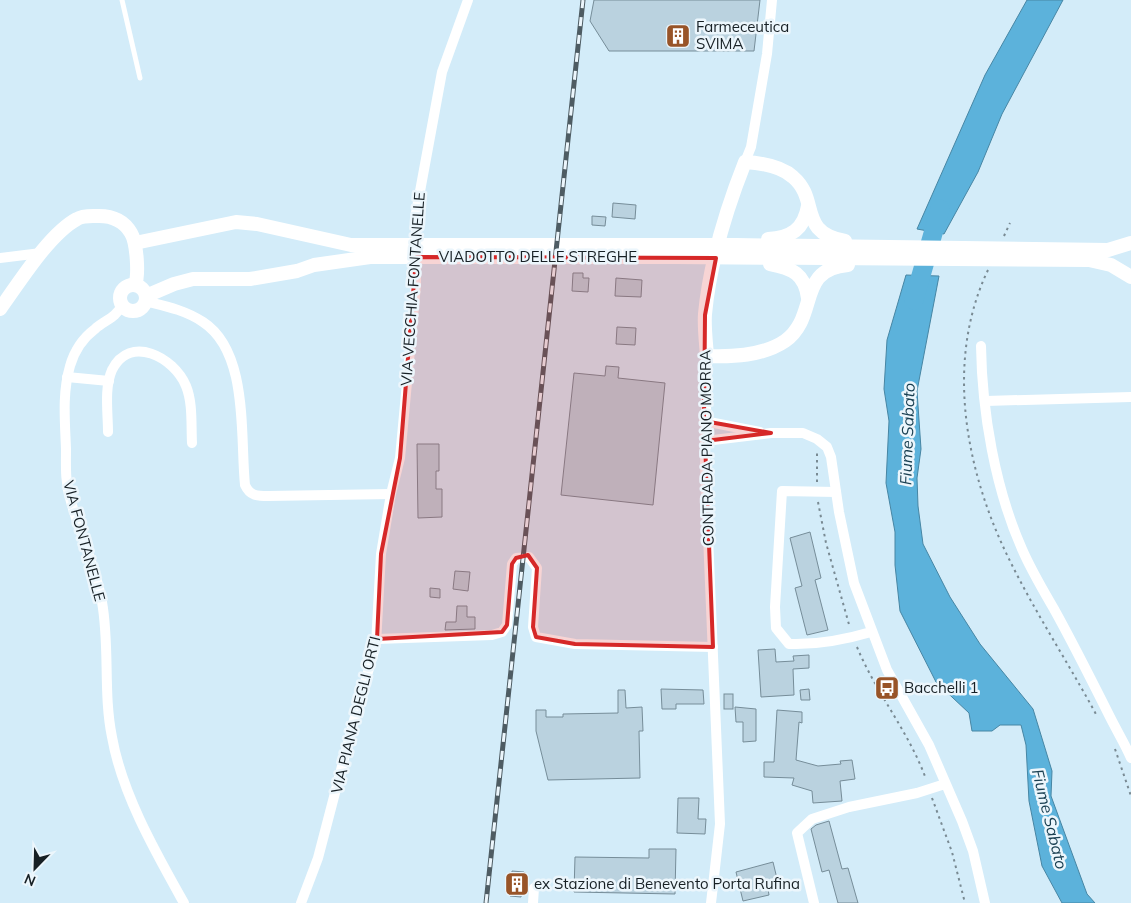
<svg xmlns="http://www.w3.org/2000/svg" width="1131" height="903" font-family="Mulish,sans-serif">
  <rect width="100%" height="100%" fill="#d3ecf9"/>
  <!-- water -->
  <g fill="#5cb2db" stroke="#4786a4">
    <polygon points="1027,0 1063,0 1002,114 978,172 944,234 917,229 985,75"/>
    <polygon points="906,275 939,276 917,391 921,449 917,478 918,506 923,544 950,597 980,644 1033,709 1052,771 1051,796 1087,894 1095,903 1062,903 1042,866 1029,801 1026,745 1021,725 1000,725 992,731 972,731 969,713 936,682 900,611 895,565 895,532 886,483 889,421 884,389 887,340"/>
  </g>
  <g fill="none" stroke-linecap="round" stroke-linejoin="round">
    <!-- river -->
    <polyline stroke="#5cb2db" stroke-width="19" points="914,300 940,209"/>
  </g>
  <!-- building -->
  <g fill="#bad2df" stroke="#768d99">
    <polygon points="594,0 760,0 754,51 609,51 590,21"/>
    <polygon points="613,203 636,205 635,219 612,217"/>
    <polygon points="592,216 606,217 605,226 592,225"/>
    <polygon points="573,273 583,273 583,278 589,278 588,292 572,291"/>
    <polygon points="616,278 642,280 641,297 615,296"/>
    <polygon points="617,327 636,328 635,345 616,344"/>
    <polygon points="606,366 619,367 618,378 665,383 653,505 561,495 574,373 605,376"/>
    <polygon points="417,444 439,444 439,471 436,471 436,489 442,489 442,517 418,518"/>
    <polygon points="810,532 821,578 815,580 828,630 807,635 795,588 802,586 790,538"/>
    <polygon points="455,571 470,572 468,591 453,589"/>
    <polygon points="430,588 440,589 440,598 430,597"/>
    <polygon points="457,606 467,606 467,617 475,617 475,629 445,630 446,622 456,622"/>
    <polygon points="775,649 776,662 794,661 793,656 809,655 809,668 793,669 794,695 761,697 758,650"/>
    <polygon points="661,689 703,690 704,704 676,704 676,709 662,709"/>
    <polygon points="809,689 810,700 801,700 800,690"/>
    <polygon points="618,690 625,690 626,708 642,707 643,731 639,731 640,778 548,780 536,731 536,710 546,710 546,717 563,717 563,714 618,713"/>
    <rect x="724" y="694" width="9" height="15"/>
    <polygon points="735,707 756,709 756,741 743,742 743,722 736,722"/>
    <polygon points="777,710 802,712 802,723 799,722 796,760 818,766 841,764 840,761 852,760 855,779 840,781 842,801 813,803 812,791 792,785 794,778 764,777 764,762 774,762"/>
    <polygon points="678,798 699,798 698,819 706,819 705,834 677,833"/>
    <polygon points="829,821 842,869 848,868 858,903 838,903 829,870 822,872 811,829 816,825"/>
    <polygon points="649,849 676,849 675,894 574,892 575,857 649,858"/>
    <polygon points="773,862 779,887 768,889 769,895 743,901 736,872"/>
    <polygon points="512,871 524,872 521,897 510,896"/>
  </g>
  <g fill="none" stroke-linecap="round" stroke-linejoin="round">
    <!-- path -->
    <g stroke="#798a93" stroke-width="2" stroke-dasharray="2.5 4" stroke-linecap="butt">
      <polyline points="1004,236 1010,223"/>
      <path d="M988 270C944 362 966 473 1010 561 1036 614 1069 664 1097 716"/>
      <polyline points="817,482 817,452"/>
      <polyline points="818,502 826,543 850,628"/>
      <path d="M857 647C876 693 909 732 926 779"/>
      <polyline points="1115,749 1131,796"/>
      <polyline points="932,798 952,852 965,903"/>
    </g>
    <!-- lane -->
    <polyline stroke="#fff" stroke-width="5" points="122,0 140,78"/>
    <!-- street -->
    <g stroke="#fff" stroke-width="10">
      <polyline points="745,162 751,147 767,54 772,0"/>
      <polyline points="0,258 41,253"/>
      <path d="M145 301C165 306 185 310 203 322 249 352 240 436 245 485 250 496 257 496 268 496L391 494"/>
      <path d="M122 305C116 318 105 320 95 329 83 338 74 352 70 366 62 394 65 421 66 449 66 466 65 481 70 498 79 533 96 566 102 602 110 647 103 693 112 737 122 794 156 853 184 903"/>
      <path d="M981 346C982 412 995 488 1022 549 1031 570 1043 590 1054 609 1074 645 1092 681 1110 717 1117 731 1125 744 1131 758"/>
      <polyline points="707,356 705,463 720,824 711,903"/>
      <polyline points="67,377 109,381"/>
      <polyline points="986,401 1131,397"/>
      <polyline points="704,421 760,432"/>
      <path d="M108 432C108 413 104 388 112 370 130 334 174 357 186 386 193 403 191 425 192 443"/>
      <polyline points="705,441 771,433 803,433 817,439 827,447 831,457 839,512 854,583 887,670 929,745 962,821 973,851 985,903"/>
      <path d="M836 492 782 491 775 607 776 628 789 644C817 645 844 640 871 632"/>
      <polyline points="377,639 492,635 502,632 507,625 512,564 516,558 529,557 537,568 533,627 536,637 575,644 713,647"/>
      <polyline points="301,903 318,858 353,724 376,644 381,554 391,494 400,458 416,285 416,213 442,72 468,0"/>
      <polyline points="533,903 534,888"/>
      <polyline points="814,903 797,833 812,819 849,807 917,793 945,784"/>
    </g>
    <!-- secondary -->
    <g stroke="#fff" stroke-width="14">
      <path d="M768 239C791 238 804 229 808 206"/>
      <path d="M845 241C797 232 820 200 793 177 781 166 761 163 745 162 726 210 710 261 705 314 704 327 706 342 707 356 732 357 763 356 785 341 819 317 796 269 848 265"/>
      <polyline points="135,243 236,222 257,224 351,245 736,245 1108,250 1131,243"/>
      <path d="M770 264C792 268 805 274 808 298"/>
      <circle cx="133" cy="298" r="13"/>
      <polyline points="146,296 174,284 193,279 250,279 297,271 314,265 370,257 676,257 1089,260 1111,265 1131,277"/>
      <path d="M0 309C19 283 49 234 77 219 83 215 92 216 99 216 112 216 124 221 131 233 137 243 139 275 135 285"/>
    </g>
    <defs>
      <polyline id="rail" points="486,903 583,0"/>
    </defs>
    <!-- rail casing -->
    <use href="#rail" stroke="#4e5c63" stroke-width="5"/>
    <!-- rail -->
    <use href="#rail" stroke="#ecf6fc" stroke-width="3" stroke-dasharray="9" stroke-linecap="butt"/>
  </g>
  <!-- marked area -->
  <path fill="#d62828" fill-opacity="0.2" stroke="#d62828" stroke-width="4" stroke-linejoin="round" d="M416 257 716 258 705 315 704 421 771 433 705 441 713 647 575 644 536 637 533 627 537 568 528 555 516 558 512 564 507 625 502 632 377 639 381 554 400 458Z"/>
  <!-- icons -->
  <defs>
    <symbol id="building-square" viewBox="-11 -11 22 22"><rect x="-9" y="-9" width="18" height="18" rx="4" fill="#985428" stroke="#ecf6fc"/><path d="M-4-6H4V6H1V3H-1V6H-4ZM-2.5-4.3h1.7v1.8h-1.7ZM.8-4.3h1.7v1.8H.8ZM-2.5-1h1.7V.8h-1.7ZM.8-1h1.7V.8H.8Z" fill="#fff"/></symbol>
    <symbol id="bus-square" viewBox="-11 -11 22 22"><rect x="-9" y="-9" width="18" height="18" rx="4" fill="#985428" stroke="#ecf6fc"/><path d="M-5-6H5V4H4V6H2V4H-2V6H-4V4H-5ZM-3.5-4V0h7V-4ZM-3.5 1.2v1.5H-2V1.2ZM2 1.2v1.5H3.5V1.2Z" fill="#fff"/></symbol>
  </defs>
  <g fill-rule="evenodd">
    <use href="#building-square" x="664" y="22" width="28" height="28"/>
    <use href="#bus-square" x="873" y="674" width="28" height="28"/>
    <use href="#building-square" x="503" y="870" width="28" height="28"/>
  </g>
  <g text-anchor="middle" stroke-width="5" stroke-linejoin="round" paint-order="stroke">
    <!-- poi labels -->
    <g font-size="15" fill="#172025" stroke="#ecf6fc" text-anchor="start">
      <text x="696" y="32">Farmeceutica<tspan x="696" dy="17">SVIMA</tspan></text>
      <text x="904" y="693">Bacchelli 1</text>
      <text x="534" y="889">ex Stazione di Benevento Porta Rufina</text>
    </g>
    <!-- street labels -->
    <g font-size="15" fill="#172025" stroke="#ecf6fc">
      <text x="538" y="262">VIADOTTO DELLE STREGHE</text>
      <text transform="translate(413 289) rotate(-86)" y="5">VIA VECCHIA FONTANELLE</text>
      <text transform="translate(707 448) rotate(-91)" y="5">CONTRADA PIANO MORRA</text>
      <text transform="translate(84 541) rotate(75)" y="5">VIA FONTANELLE</text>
      <text transform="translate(356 715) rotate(-76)" y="5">VIA PIANA DEGLI ORTI</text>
    </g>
    <!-- water labels -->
    <g font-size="16" font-style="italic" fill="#1a4052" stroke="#ecf6fc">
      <text transform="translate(907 434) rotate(-88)" y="6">Fiume Sabato</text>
      <text transform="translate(1050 819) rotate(76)" y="6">Fiume Sabato</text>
    </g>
  </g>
  <!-- north arrow -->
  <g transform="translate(35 868) rotate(203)" stroke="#ecf6fc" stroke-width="4" paint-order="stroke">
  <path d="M0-4L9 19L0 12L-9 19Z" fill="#172025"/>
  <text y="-8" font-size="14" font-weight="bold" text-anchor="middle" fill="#172025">N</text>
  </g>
</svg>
